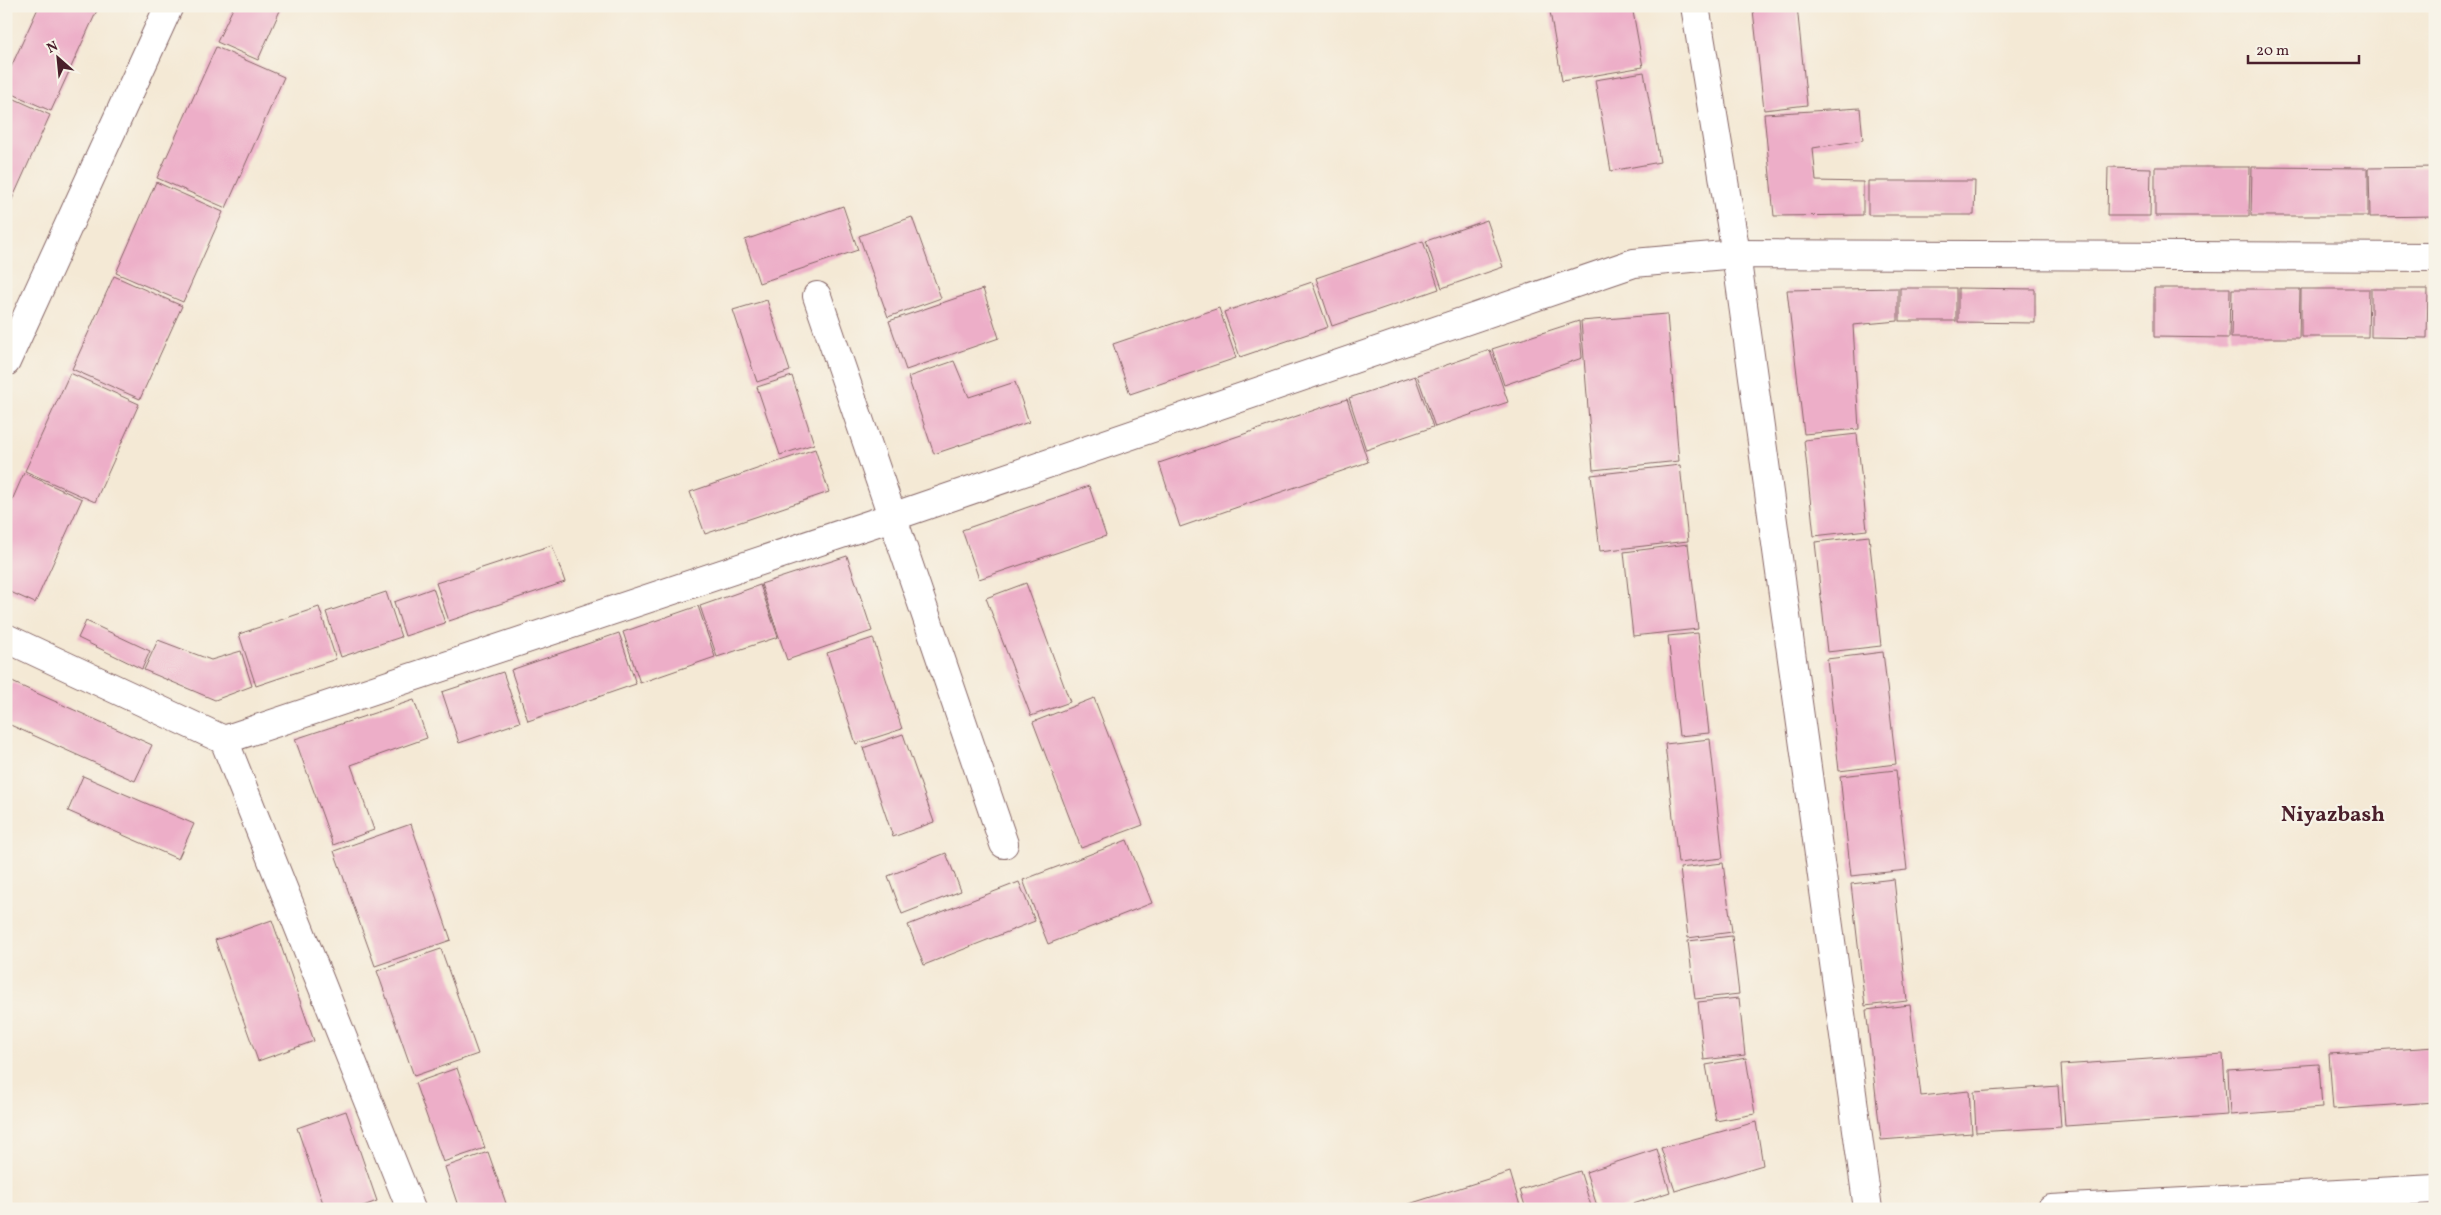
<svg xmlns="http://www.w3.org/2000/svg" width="2441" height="1215" font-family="Vollkorn,serif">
  <rect width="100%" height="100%" fill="#f7f3e8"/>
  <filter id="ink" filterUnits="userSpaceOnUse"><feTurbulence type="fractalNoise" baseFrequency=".02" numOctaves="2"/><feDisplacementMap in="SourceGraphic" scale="10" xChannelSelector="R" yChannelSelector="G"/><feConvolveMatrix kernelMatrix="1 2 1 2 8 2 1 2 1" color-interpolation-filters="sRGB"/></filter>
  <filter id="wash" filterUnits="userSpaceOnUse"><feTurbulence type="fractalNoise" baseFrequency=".0096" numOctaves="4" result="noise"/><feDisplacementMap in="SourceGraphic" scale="20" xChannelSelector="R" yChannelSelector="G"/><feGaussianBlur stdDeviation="1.12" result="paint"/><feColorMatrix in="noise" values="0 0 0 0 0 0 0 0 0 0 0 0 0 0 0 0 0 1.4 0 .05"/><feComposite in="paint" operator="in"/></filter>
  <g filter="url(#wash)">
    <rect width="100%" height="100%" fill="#f4e9d5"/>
    <g id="blocks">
      <!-- building -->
      <g fill="#edaec8">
        <polygon points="39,6 99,6 51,111 6,91 6,78"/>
        <polygon points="234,6 282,6 258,60 217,42"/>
        <polygon points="1549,6 1632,6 1643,67 1562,81"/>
        <polygon points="1791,6 1797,6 1807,105 1764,110 1753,10"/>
        <polygon points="216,47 284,77 226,208 157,178"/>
        <polygon points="1644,72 1660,162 1611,171 1595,80"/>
        <polygon points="6,95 50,115 6,213"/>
        <polygon points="1860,108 1863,140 1813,148 1816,181 1863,182 1863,215 1774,216 1764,114"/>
        <polygon points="2108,167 2151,168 2150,216 2107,216"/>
        <polygon points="2155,167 2250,167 2249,216 2155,216"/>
        <polygon points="2252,167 2368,168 2368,216 2251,216"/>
        <polygon points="2435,167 2435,216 2370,217 2369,168"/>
        <polygon points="1868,181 1975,181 1974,215 1868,215"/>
        <polygon points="156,182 223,212 183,302 116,273"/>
        <polygon points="843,206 858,250 759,283 745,240"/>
        <polygon points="912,217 941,298 888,317 859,236"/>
        <polygon points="1487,220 1503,267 1442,288 1426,241"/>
        <polygon points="1423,241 1439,289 1332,326 1316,278"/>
        <polygon points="114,276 182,306 140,399 72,369"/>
        <polygon points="1312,282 1328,327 1240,357 1224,312"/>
        <polygon points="1898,288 1898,321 1853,325 1859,429 1804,434 1787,290"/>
        <rect x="1900" y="288" width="56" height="33"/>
        <polygon points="1958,288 2035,289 2035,323 1958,322"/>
        <polygon points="2154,288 2230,288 2229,338 2154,337"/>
        <polygon points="983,289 999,338 906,370 889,321"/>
        <polygon points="2232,289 2300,289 2299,338 2231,338"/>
        <polygon points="2301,289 2369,289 2368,337 2301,337"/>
        <polygon points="2371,289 2428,289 2427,338 2371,337"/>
        <polygon points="767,300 790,371 757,382 733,310"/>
        <polygon points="1219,308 1236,358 1130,394 1113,344"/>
        <polygon points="1667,314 1679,461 1593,470 1581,321"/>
        <polygon points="1579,321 1582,358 1504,385 1492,349"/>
        <polygon points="1490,350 1508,402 1435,427 1417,375"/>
        <polygon points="954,361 969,397 1015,382 1029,422 934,454 908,377"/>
        <polygon points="70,373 139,404 95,502 25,471"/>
        <polygon points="792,376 814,444 780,455 757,387"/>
        <polygon points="1415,376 1433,427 1366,450 1349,398"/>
        <polygon points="1347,399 1368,462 1180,527 1159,463"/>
        <polygon points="1857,434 1867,530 1814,536 1804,440"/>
        <polygon points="815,449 829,492 705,534 690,492"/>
        <polygon points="1680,465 1688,541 1600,551 1591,475"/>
        <polygon points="24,473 82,499 35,603 6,590 6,514"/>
        <polygon points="1089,486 1106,536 979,579 962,530"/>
        <polygon points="1869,536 1881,646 1827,652 1815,542"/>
        <polygon points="1688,544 1698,629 1633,636 1624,552"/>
        <polygon points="552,545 565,582 449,621 436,583"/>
        <polygon points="847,556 872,631 787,660 761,584"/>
        <polygon points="1026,583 1070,702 1031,716 986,598"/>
        <polygon points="760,585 778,637 717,657 700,606"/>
        <polygon points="433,588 445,623 405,636 394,602"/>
        <polygon points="386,592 401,637 341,657 326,612"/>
        <polygon points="698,606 715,657 640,683 623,632"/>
        <polygon points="319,607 336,659 256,686 239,634"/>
        <polygon points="86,621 150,651 142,669 78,638"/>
        <polygon points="619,633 636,684 528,721 511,670"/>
        <polygon points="1698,633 1709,733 1679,736 1668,636"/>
        <polygon points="873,638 902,729 856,744 827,653"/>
        <polygon points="158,640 211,660 241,651 252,686 215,700 144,670"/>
        <polygon points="1883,652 1896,764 1839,771 1827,659"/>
        <polygon points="503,672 520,722 459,743 442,692"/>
        <polygon points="12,682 152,745 135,781 6,723 6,694"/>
        <polygon points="1094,698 1143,825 1081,848 1033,722"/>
        <polygon points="414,700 427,738 351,765 374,830 333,845 295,739"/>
        <polygon points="903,734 934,822 893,837 863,748"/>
        <polygon points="1710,739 1723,858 1678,863 1665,744"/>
        <polygon points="1896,770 1907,870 1851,876 1840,776"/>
        <polygon points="83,776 194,824 178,859 68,811"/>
        <polygon points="411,824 451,940 375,966 334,851"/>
        <polygon points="1127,840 1152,903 1048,944 1023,880"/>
        <polygon points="946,853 961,891 902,914 888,876"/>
        <polygon points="1723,863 1732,932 1688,938 1680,868"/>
        <polygon points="1894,879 1907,1001 1865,1006 1851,884"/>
        <polygon points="1019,882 1035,921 924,965 908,925"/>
        <polygon points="272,920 314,1041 258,1061 215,940"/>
        <polygon points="1732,936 1739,994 1695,999 1688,941"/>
        <polygon points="441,949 478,1054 414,1076 377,971"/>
        <polygon points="1739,998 1745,1055 1704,1060 1698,1002"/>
        <polygon points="1910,1005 1921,1096 1969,1091 1972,1133 1881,1140 1866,1010"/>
        <polygon points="2435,1047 2435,1102 2333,1109 2329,1054"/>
        <polygon points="2223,1054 2227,1115 2065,1126 2061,1065"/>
        <polygon points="1746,1058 1755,1114 1716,1121 1706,1065"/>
        <polygon points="2319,1064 2322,1108 2230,1115 2228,1070"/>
        <polygon points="457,1068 485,1148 443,1162 415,1083"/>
        <polygon points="2058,1086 2061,1127 1976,1132 1974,1092"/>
        <polygon points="346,1111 377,1201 355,1209 325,1209 297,1128"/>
        <polygon points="1756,1122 1763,1165 1675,1191 1661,1148"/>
        <polygon points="1657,1149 1670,1192 1618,1209 1598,1209 1586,1172"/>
        <polygon points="488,1152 508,1209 459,1209 445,1167"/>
        <polygon points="1580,1171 1592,1209 1526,1209 1520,1190"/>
        <polygon points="1510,1172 1521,1209 1410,1209 1409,1204"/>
      </g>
    </g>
  </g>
  <g filter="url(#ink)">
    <use href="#blocks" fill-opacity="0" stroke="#866666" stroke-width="1"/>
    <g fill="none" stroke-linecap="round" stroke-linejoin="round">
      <defs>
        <g id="minor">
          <polyline points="1695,6 1736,254 1868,1209"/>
          <polyline points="817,296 1004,844"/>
          <polyline points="6,362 169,6"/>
          <polyline points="6,638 224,740 411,1209"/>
          <polyline points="224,740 892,517 1634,263 1736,254 2435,257"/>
          <polyline points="2051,1209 2435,1189"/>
        </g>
      </defs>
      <!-- minor casing -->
      <use href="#minor" stroke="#866666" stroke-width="30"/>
      <!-- minor -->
      <use href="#minor" stroke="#fff" stroke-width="28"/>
    </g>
  </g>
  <g text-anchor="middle" stroke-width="4.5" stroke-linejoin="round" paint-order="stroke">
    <!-- quarter labels -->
    <g font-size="21" font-weight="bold" fill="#4a1f2b" stroke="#f7f3e8">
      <text x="2333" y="821">Niyazbash</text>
    </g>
  </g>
  <!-- margin -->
  <rect width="2441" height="1215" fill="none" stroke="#f7f3e8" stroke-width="25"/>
  <!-- north arrow -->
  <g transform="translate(58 58) rotate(333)" stroke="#f7f3e8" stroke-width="4" paint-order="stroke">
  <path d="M0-4L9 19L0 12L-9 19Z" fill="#4a1f2b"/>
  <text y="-8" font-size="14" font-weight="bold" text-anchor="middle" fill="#4a1f2b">N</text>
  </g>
  <!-- scale -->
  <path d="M2248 55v8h111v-8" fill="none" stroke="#4a1f2b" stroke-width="2.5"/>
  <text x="2256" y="55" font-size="15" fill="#4a1f2b" stroke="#f7f3e8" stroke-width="4" paint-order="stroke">20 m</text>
</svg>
